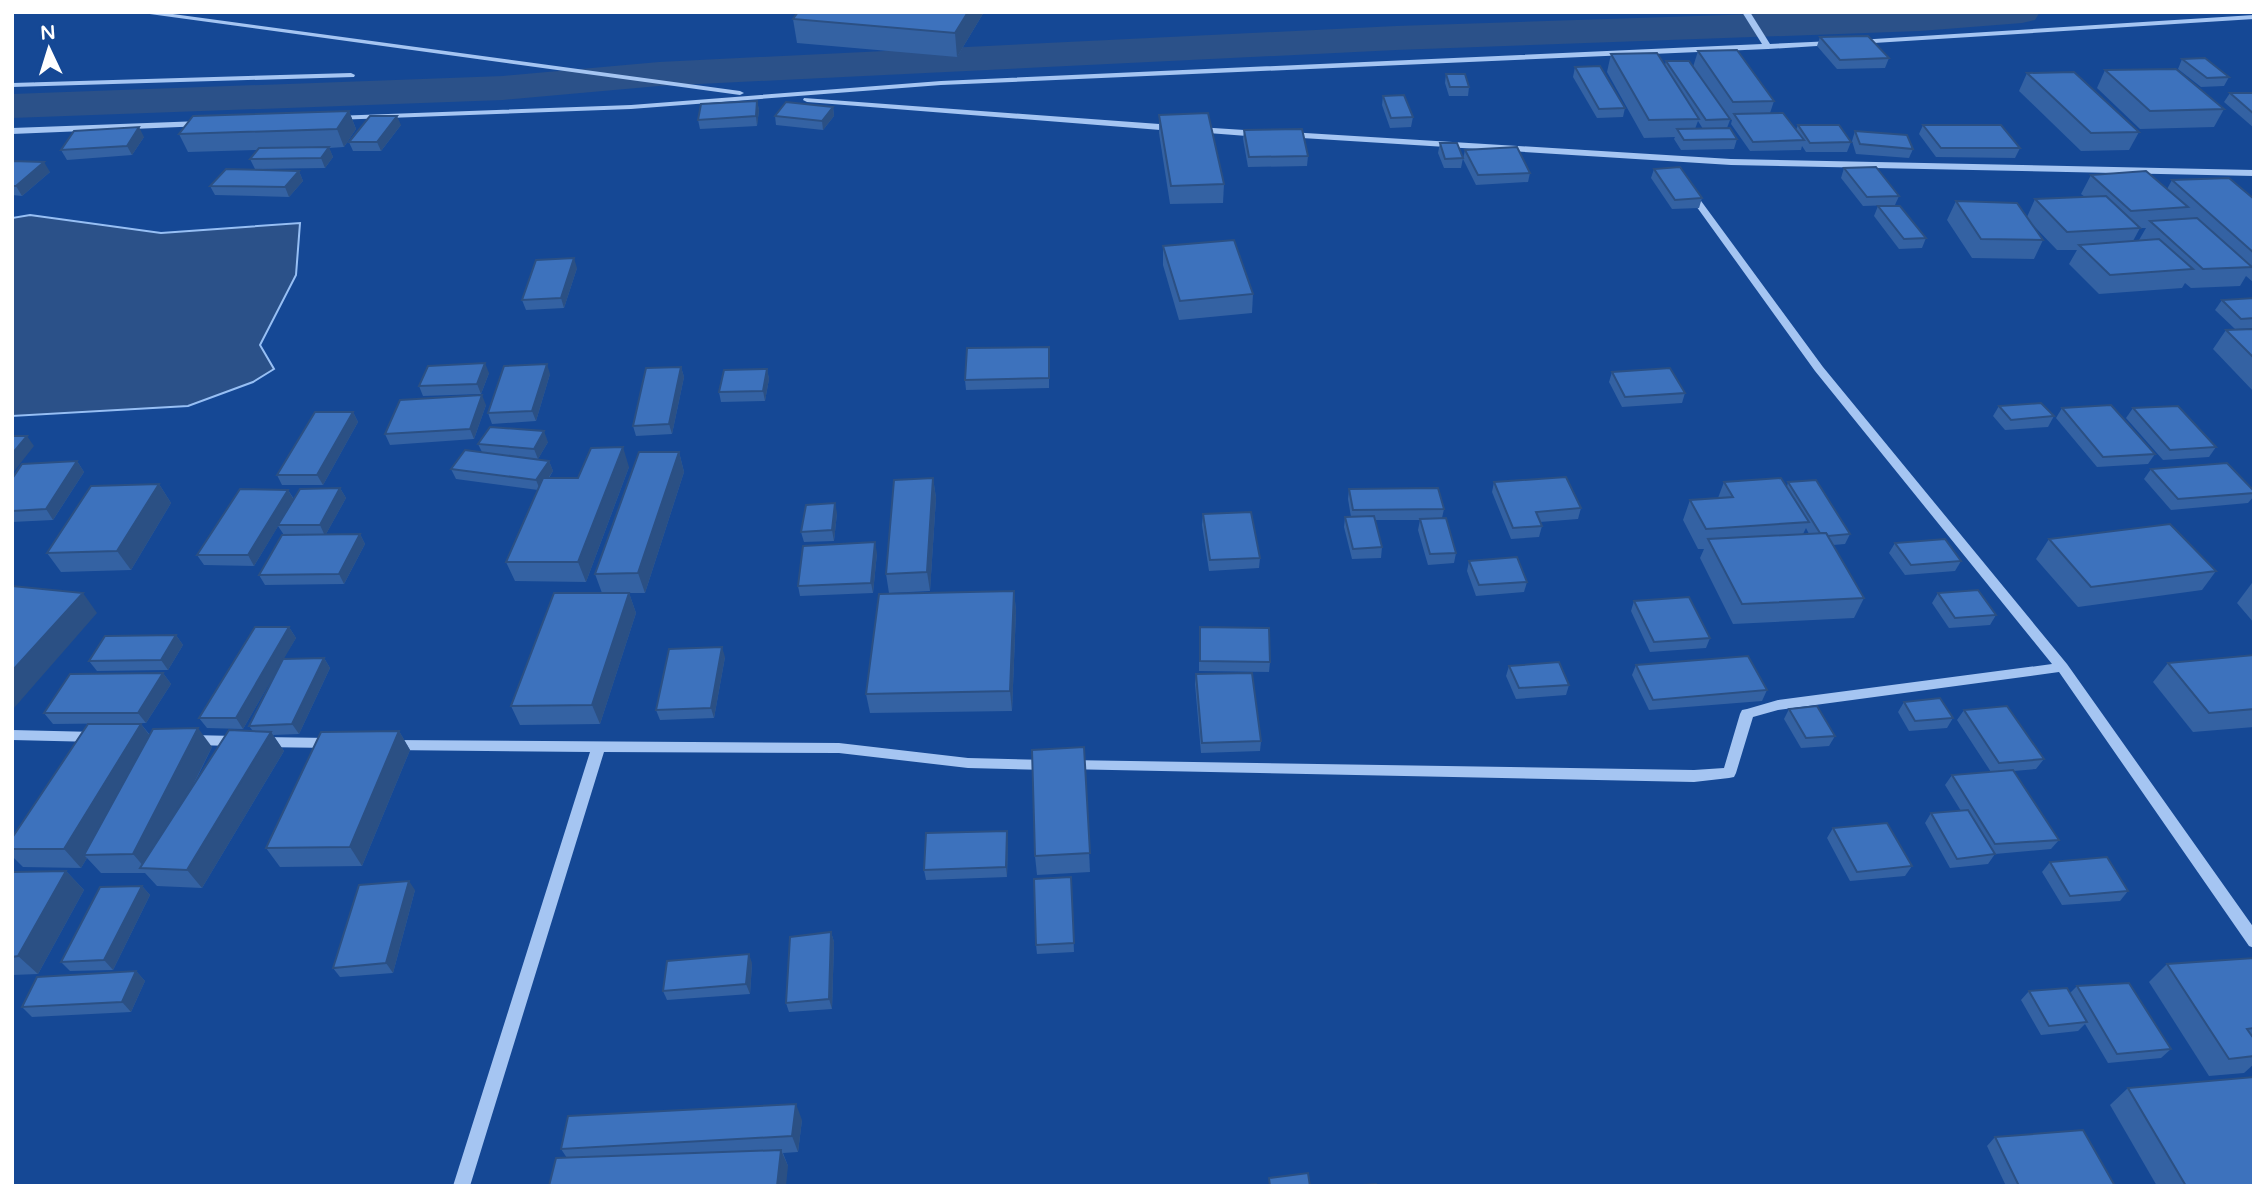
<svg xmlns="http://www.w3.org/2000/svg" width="2266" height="1198" font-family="'Varela Round',sans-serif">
  <rect width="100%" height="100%" fill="#154895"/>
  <!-- water -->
  <polygon fill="#2b5189" stroke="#97bff4" stroke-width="2" points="30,215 161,233 300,223 296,275 260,345 274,369 253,382 188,406 12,416 12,218"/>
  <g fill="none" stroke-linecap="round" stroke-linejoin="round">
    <!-- canal -->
    <polygon fill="#2b5189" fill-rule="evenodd" points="1816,12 2040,12 2035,20 2022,23 1920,31 1396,50 659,86 503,100 12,118 12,94 503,76 659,62 1396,26"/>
    <!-- minor -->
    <g fill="#a5c5f2" fill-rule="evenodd">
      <polygon points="135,12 158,12 740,91 744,93 740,95"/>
      <polygon points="1742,12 1750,12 1770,44 1833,41 1837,43 1833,45 1768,49 941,85 631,109 334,120 330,118 334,116 631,105 941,81 1762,44"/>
      <polygon points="2254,15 2254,19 1858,44 1854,42 1858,40"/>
      <polygon points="351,73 355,75 354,77 12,87 12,83"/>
      <polygon points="804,98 1173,125 1177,128 1173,131 807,102 803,100"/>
      <polygon points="201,121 204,122 204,126 12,134 12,128"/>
      <polygon points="1198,127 1260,131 1264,134 1260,137 1195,132 1194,130"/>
      <polygon points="1289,132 1731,159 2254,170 2254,176 1731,165 1286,137 1286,133"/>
      <polygon points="1690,189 1693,190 1823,367 2067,664 2254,928 2254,948 2249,946 2059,672 1778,710 1753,717 1736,773 1734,777 1729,778 1694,782 1063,769 1061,765 1063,761 1068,760 1694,770 1724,768 1740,714 1742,710 1747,709 1778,700 2052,664 1815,371 1686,192"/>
      <polygon points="12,730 96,732 101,733 103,737 101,741 96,742 12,740"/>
      <polygon points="191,735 236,736 241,737 243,741 241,745 236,746 191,745 186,744 184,740 186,736"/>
      <polygon points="261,737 330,738 335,739 337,743 335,747 330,748 261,747 256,746 254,742 256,738"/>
      <polygon points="390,740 839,743 968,758 1047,760 1052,761 1054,765 1052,769 1047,770 968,768 839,753 604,752 470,1186 453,1186 590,752 390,750 385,749 383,745 385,741"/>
    </g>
  </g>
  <!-- wall -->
  <g fill="#3462a3" fill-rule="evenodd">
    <polygon points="984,12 957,57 797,43 793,19"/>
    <polygon points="1820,37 1889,58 1885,68 1837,69 1817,46"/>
    <path d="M1698 51 1774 101 1770 113 1796 130 1798 125 1851 142 1847 152H1806L1802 146 1801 150 1750 151 1731 124 1732 120H1730L1727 128 1737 139 1734 149 1681 150 1674 139 1675 137 1644 138 1607 72 1611 54 1665 65 1666 61 1693 67ZM1698 121 1703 129H1695Z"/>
    <polygon points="2182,59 2229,77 2224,86 2201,87 2178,69"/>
    <polygon points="1575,67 1625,108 1623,117 1597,118 1573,77"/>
    <polygon points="2105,70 2224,109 2214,127 2140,129 2097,88"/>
    <polygon points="2027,73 2139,132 2129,150 2081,151 2019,91"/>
    <polygon points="1446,74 1469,87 1468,96 1449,96 1445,83"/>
    <polygon points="2230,93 2254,93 2254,128 2224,102"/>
    <polygon points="1383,96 1413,117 1411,127 1390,128 1382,105"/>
    <polygon points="757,101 759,110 757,126 700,129 698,120"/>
    <polygon points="833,107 834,116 823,130 776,125 775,116"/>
    <polygon points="349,111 356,129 344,147 329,148 333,157 325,168 255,169 250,159 257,150 188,152 179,134"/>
    <polygon points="1159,115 1224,184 1223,203 1170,204 1159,133"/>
    <polygon points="401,125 381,151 353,151 349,142"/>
    <polygon points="1923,125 2020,148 2015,158 1936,157 1919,134"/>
    <polygon points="1244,130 1308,156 1307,166 1248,167 1243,139"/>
    <polygon points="1855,131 1913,149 1909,158 1856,154 1852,141"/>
    <polygon points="144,137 132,155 67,160 61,150"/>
    <polygon points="1440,143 1463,158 1461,168 1444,168 1438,153"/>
    <polygon points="1465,150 1530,173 1528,182 1476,185 1463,159"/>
    <polygon points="12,161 50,172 22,196 12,195"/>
    <polygon points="1844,168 1899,196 1895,205 1863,206 1841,178"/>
    <polygon points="1654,169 1702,198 1699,208 1672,209 1651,178"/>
    <polygon points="299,171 303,181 289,197 215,195 210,186"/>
    <path d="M2091 175 2167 189 2172 180 2254 199V283L2246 276 2240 286 2191 288 2185 283 2182 288 2099 294 2069 264 2077 250H2057L2031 223 2043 240 2034 259 1972 258 1947 220 1956 201 2027 217 2035 199 2085 197 2081 194ZM2140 228H2146L2139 240H2140L2133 241Z"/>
    <polygon points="1878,206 1926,238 1922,248 1899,249 1874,216"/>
    <polygon points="1163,246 1253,294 1252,313 1179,320 1163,265"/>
    <polygon points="577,268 564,308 526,310 522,300"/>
    <polygon points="2254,298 2254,328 2235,329 2215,310 2222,300"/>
    <polygon points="2254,329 2254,392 2213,349 2226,330"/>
    <polygon points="1049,357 1049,388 966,390 965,380"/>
    <polygon points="681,367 684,377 672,434 636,436 633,426"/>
    <polygon points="767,369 769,379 765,401 721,402 719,392"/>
    <polygon points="1612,372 1685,393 1682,403 1622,407 1609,382"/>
    <polygon points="489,373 481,394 423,396 419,386"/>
    <polygon points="550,374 536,421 492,424 488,413"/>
    <polygon points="486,405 474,439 390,445 385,434"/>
    <polygon points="1999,406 2054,416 2048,427 2005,430 1993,416"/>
    <polygon points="2062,408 2155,454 2148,464 2097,467 2056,418"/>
    <polygon points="2133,408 2216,447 2209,457 2163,460 2126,418"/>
    <polygon points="353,412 358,422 323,485 282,485 277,475"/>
    <polygon points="548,442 538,459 549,461 553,471 549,478 578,478 629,467 586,582 515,581 506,562 538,490 456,479 451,469 482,452 478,444"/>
    <polygon points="679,452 684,472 645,593 629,593 636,613 600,724 520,725 511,706 602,593 595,574"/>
    <polygon points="77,461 84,472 53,520 12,522 12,479"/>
    <polygon points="2151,469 2254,491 2254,496 2248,503 2171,510 2144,479"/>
    <polygon points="933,478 936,498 930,591 889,593 886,574"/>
    <polygon points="1494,482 1581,508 1578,519 1540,522 1542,526 1539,537 1511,539 1492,492"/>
    <path d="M1724 482 1787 487 1788 482 1850 534 1845 544 1833 545 1864 598 1854 618 1733 624 1700 558 1704 549H1698L1683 520 1690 500 1718 498ZM1806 528 1809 534H1803Z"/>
    <polygon points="159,484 171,503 131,570 61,572 47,553"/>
    <polygon points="340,488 346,498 326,534 360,534 365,544 344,584 265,585 259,575 284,535 278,526 254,566 204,565 197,555 288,490 294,499"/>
    <polygon points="1349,489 1444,509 1442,518 1456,553 1454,563 1428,565 1418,530 1420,520 1375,520 1382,547 1381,558 1352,559 1344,527 1345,517 1351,517 1348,499"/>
    <polygon points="837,513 834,541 804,542 801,532"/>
    <polygon points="1203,514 1260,558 1259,568 1209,571 1202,525"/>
    <polygon points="2049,539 2216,571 2202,590 2078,607 2036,559"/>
    <polygon points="1895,543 1961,561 1955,571 1905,575 1889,553"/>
    <polygon points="877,553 873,593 800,596 798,586"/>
    <polygon points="1469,561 1527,582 1524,592 1476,596 1467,571"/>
    <polygon points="2252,583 2254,583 2254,623 2237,603"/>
    <polygon points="1014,591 1016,611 1012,711 870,713 866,694"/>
    <polygon points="1938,593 1996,615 1990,625 1949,628 1932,603"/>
    <polygon points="1634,601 1710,638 1706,648 1650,652 1631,611"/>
    <polygon points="289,627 296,638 283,659 324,658 330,668 299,734 273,735 284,751 202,888 157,886 145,873 101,873 87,858 81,868 23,867 12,856 12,838 141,724 150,735 212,747 193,786 253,731 249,726 277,670 243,729 207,728 199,718"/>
    <polygon points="176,635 183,645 168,670 97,671 89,661"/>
    <polygon points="1199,637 1270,662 1269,672 1199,671"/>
    <polygon points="2254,655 2254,727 2193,732 2153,682 2168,663"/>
    <polygon points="725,657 714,718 660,720 656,710"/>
    <polygon points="1636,665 1767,690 1762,701 1649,710 1632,675"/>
    <polygon points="1509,666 1569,685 1566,695 1516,699 1506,676"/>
    <polygon points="163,673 171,684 146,723 53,724 44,713"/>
    <polygon points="1196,674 1261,741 1260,751 1201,753 1195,684"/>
    <polygon points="1904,702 1953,718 1947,728 1909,731 1898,712"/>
    <polygon points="1789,709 1835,736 1829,746 1801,748 1784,719"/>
    <polygon points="1964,710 2044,759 2036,769 2014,771 2059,840 2051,849 1995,854 1988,864 1950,868 1925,823 1931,813 1961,811 1945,785 1952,775 1991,772 1957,720"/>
    <polygon points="399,731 410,750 362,866 280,867 266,848"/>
    <polygon points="1084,747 1090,872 1037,875 1035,856"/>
    <polygon points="1833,828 1912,866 1905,876 1850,881 1827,838"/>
    <polygon points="1008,841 1007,877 926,880 924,870"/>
    <polygon points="2050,862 2128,891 2120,901 2062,905 2042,872"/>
    <polygon points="66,871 84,890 38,974 12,975 12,872"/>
    <polygon points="1071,877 1074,952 1037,954 1036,945"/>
    <polygon points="142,886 150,895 113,970 70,971 61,962"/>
    <polygon points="415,890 393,973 340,977 333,968"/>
    <polygon points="831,932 834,942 832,1009 789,1012 786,1003"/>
    <polygon points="2254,958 2254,1064 2244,1073 2209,1076 2149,982 2167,964"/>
    <polygon points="752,963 750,994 667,1000 663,991"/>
    <polygon points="136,971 145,981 131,1012 32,1017 22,1007"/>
    <polygon points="2077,986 2171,1049 2161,1058 2108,1063 2085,1024 2078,1031 2041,1035 2021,1000 2029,991 2070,993"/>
    <polygon points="2128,1088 2254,1186 2157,1186 2110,1105"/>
    <polygon points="802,1120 798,1152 783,1153 788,1166 567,1158 561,1149"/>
    <polygon points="1995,1137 2115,1186 2006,1186 1987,1146"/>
  </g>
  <!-- shaded-wall -->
  <g fill="#2b5084">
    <polygon points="968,12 984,12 957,57 955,33"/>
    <polygon points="757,101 759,110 757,126 756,116"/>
    <polygon points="833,107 834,116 823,130 822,121"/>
    <polygon points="349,111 356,129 344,147 337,129"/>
    <polygon points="397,116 401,125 381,151 377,142"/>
    <polygon points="139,127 144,137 132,155 127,146"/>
    <polygon points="329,147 333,157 325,168 321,158"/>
    <polygon points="44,162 50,172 22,196 16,186"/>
    <polygon points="299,171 303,181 289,197 285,187"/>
    <polygon points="574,258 577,268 564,308 561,298"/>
    <polygon points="485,363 489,373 481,394 477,384"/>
    <polygon points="547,364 550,374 536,421 532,411"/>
    <polygon points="681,367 684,377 672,434 669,424"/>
    <polygon points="767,369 769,379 765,401 763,391"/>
    <polygon points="482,395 486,405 474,439 470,429"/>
    <polygon points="353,412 358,422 323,485 317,475"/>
    <polygon points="544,431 548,442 538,459 534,449"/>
    <polygon points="27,436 34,446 12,474 12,454"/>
    <polygon points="623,447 629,467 586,582 578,562"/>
    <polygon points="679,452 684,472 645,593 638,573"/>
    <polygon points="77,461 84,472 53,520 46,509"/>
    <polygon points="549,461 553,471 540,490 536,480"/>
    <polygon points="933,478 936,498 930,591 927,572"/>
    <polygon points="159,484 171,503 131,570 117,551"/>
    <polygon points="340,488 346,498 325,536 320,525"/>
    <polygon points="288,490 294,500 254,566 248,555"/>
    <polygon points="835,503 837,513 834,541 832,530"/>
    <polygon points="360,534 365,544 344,584 339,574"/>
    <polygon points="875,542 877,553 873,593 871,583"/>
    <polygon points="1014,591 1016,611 1012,711 1010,691"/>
    <polygon points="83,593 97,613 14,708 12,706 12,671"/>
    <polygon points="629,593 636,613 600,724 592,705"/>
    <polygon points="289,627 296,638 243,729 236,718"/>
    <polygon points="176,635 183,645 168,670 161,660"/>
    <polygon points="722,647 725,657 714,718 711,708"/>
    <polygon points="324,658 330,668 299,734 292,724"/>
    <polygon points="163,673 171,684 146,723 138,713"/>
    <polygon points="141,724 156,744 84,855 87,858 81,868 64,849"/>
    <polygon points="198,728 212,747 151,868 145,868 133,854"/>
    <polygon points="399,731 410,750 362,866 350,847"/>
    <polygon points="271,732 284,751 202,888 187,870"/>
    <polygon points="1007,831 1008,841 1007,877 1006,867"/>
    <polygon points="66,871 84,890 38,974 18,956"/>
    <polygon points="409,881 415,890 393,973 386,963"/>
    <polygon points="142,886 150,895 113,970 104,960"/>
    <polygon points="831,932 834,942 832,1009 829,999"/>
    <polygon points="749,954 752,963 750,994 746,984"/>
    <polygon points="136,971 145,981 131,1012 122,1002"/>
    <polygon points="796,1104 802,1120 798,1152 792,1136"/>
    <polygon points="781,1150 788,1166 786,1186 777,1186"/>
  </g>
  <!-- building -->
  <g fill="#3d72bd" stroke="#2b5084" stroke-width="2">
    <polygon points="798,12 968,12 955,33 793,19"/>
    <polygon points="1868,36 1889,58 1840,60 1820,37"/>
    <polygon points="1737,50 1774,101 1733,102 1698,51"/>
    <polygon points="1657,53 1699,119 1649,120 1611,54"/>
    <polygon points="2205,58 2229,77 2207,78 2182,59"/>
    <polygon points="1666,61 1689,61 1730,119 1706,120"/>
    <polygon points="1600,66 1625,108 1599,109 1575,67"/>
    <polygon points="2176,69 2224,109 2150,111 2105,70"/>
    <polygon points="2074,72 2139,132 2091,133 2027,73"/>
    <polygon points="1446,74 1465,74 1469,87 1450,87"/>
    <polygon points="2230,93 2254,93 2254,114"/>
    <polygon points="1404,95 1413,117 1391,118 1383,96"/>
    <polygon points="757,101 756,116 698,120 701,104"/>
    <polygon points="786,102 833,107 822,121 775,116"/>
    <polygon points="349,111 337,129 179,134 193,116"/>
    <polygon points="1208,113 1224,184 1171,186 1159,115"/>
    <polygon points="1783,113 1804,140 1753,142 1734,114"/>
    <polygon points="370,116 397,116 377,142 349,142"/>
    <polygon points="1798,125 1839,125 1851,142 1810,143"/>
    <polygon points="1923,125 2001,125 2020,148 1941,148"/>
    <polygon points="139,127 127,146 61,150 74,131"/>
    <polygon points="1730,128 1737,139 1684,140 1677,129"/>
    <polygon points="1302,129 1308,156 1249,157 1244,130"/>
    <polygon points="1855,131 1907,135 1913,149 1860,144"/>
    <polygon points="1440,143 1457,143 1463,158 1445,159"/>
    <polygon points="329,147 321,158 250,159 259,148"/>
    <polygon points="1517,147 1530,173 1478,175 1465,150"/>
    <polygon points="12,161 44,162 16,186 12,186"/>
    <polygon points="1680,167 1702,198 1675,200 1654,169"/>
    <polygon points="1876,167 1899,196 1867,197 1844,168"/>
    <polygon points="226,169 299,171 285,187 210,186"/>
    <polygon points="2146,171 2188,207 2131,211 2091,175"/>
    <polygon points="2229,178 2254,199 2254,253 2172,180"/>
    <polygon points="2106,196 2140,228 2067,232 2035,199"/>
    <polygon points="1956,201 2017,203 2043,240 1981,239"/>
    <polygon points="1878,206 1900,206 1926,238 1904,239"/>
    <polygon points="2197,218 2252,267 2203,269 2150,221"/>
    <polygon points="2159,239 2193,269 2110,275 2079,245"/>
    <polygon points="1234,240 1253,294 1180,301 1163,246"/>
    <polygon points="574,258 561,298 522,300 536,260"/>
    <polygon points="2254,298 2254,318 2241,319 2222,300"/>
    <polygon points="2254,329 2254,358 2226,330"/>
    <polygon points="1049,347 1049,378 965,380 967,348"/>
    <polygon points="485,363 477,384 419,386 428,366"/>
    <polygon points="547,364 532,411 488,413 504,366"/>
    <polygon points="681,367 669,424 633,426 646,368"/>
    <polygon points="1670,368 1685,393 1625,397 1612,372"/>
    <polygon points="767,369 763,391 719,392 724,370"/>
    <polygon points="482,395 470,429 385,434 400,400"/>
    <polygon points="2041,403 2054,416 2011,420 1999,406"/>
    <polygon points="2111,405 2155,454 2103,457 2062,408"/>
    <polygon points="2178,406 2216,447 2170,450 2133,408"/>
    <polygon points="315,412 353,412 317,475 277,475"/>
    <polygon points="490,427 544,431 534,449 478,444"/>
    <polygon points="12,436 27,436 12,454"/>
    <polygon points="623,447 578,562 506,562 543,478 578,478 591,448"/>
    <polygon points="465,450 549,461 536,480 451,469"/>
    <polygon points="639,452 679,452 638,573 595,574"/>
    <polygon points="77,461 46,509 12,511 12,479 22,464"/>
    <polygon points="2227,463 2254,491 2254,493 2178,499 2151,469"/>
    <polygon points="1566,477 1581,508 1536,512 1542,526 1513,528 1494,482"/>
    <polygon points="933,478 927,572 886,574 894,480"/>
    <polygon points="1781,478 1809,522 1706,529 1690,500 1733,497 1724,482"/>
    <polygon points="1816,480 1850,534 1828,536 1826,533 1820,533 1788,482"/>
    <polygon points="159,484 117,551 47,553 91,486"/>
    <polygon points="340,488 320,525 278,525 300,489"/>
    <polygon points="1438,488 1444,509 1353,510 1349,489"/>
    <polygon points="240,489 288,490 248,555 197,555"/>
    <polygon points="835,503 832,530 801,532 806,505"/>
    <polygon points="1251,512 1260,558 1210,560 1203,514"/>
    <polygon points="1374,516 1382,547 1353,549 1345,517"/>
    <polygon points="1446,518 1456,553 1430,554 1420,519"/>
    <polygon points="2170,524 2216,571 2091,587 2049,539"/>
    <polygon points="1826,533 1864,598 1742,604 1708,539"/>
    <polygon points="360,534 339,574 259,575 282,535"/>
    <polygon points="1945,539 1961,561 1911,565 1895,543"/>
    <polygon points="875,542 871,583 798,586 803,546"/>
    <polygon points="1517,557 1527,582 1479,585 1469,561"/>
    <polygon points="12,586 83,593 12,671"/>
    <polygon points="1978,590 1996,615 1955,618 1938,593"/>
    <polygon points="1014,591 1010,691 866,694 879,594"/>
    <polygon points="554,593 629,593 592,705 511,706"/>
    <polygon points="1689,597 1710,638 1654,642 1634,601"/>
    <polygon points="255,627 289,627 236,718 199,718"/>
    <polygon points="1200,627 1269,628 1270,662 1200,661"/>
    <polygon points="176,635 161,660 89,661 105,636"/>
    <polygon points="722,647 711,708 656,710 669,649"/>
    <polygon points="2254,655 2254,709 2209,713 2168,663"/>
    <polygon points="1748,656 1767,690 1653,700 1636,665"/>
    <polygon points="324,658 292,724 249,726 283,659"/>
    <polygon points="1559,662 1569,685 1519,688 1509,666"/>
    <polygon points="163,673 138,713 44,713 70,674"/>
    <polygon points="1252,673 1261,741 1202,743 1196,674"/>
    <polygon points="1940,698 1953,718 1915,721 1904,702"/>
    <polygon points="1817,706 1835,736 1806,738 1789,709"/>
    <polygon points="2007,706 2044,759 1999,763 1964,710"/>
    <polygon points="88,724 141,724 64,849 12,849 12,838"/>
    <polygon points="198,728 133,854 84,855 153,729"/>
    <polygon points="229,730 271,732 187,870 140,868"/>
    <polygon points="399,731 350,847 266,848 321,732"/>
    <polygon points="1084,747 1090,853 1035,856 1032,750"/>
    <polygon points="2013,770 2059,840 1995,844 1952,775"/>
    <polygon points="1968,810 1995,854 1957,859 1931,813"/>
    <polygon points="1887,823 1912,866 1857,872 1833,828"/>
    <polygon points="1007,831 1006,867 924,870 926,833"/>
    <polygon points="2107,857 2128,891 2070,896 2050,862"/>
    <polygon points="66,871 18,956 12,957 12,872"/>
    <polygon points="1071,877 1074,943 1036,945 1034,879"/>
    <polygon points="409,881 386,963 333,968 359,885"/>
    <polygon points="142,886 104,960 61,962 100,887"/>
    <polygon points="831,932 829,999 786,1003 790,937"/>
    <polygon points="749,954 746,984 663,991 667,961"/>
    <polygon points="2254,958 2254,1028 2247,1029 2254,1039 2254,1056 2229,1059 2167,964"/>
    <polygon points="136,971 122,1002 22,1007 37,977"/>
    <polygon points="2129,983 2171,1049 2117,1054 2077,986"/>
    <polygon points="2067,988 2087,1022 2049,1026 2029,991"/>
    <polygon points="2254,1077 2254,1186 2186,1186 2128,1088"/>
    <polygon points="796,1104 792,1136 561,1149 568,1116"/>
    <polygon points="2083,1130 2115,1186 2019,1186 1995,1137"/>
    <polygon points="781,1150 777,1186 549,1186 556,1158"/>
    <polygon points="1308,1173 1310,1186 1270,1186 1269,1178"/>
    <polygon points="1376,1184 1377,1186 1347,1186"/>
  </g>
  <!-- border -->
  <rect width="2266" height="1198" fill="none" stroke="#ffffff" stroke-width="28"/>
  <!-- north arrow -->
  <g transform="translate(49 49) rotate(356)" stroke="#154895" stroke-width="5" paint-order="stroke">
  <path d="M0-5L12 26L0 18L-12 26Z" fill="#ffffff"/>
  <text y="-10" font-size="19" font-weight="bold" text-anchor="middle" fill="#ffffff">N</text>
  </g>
</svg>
